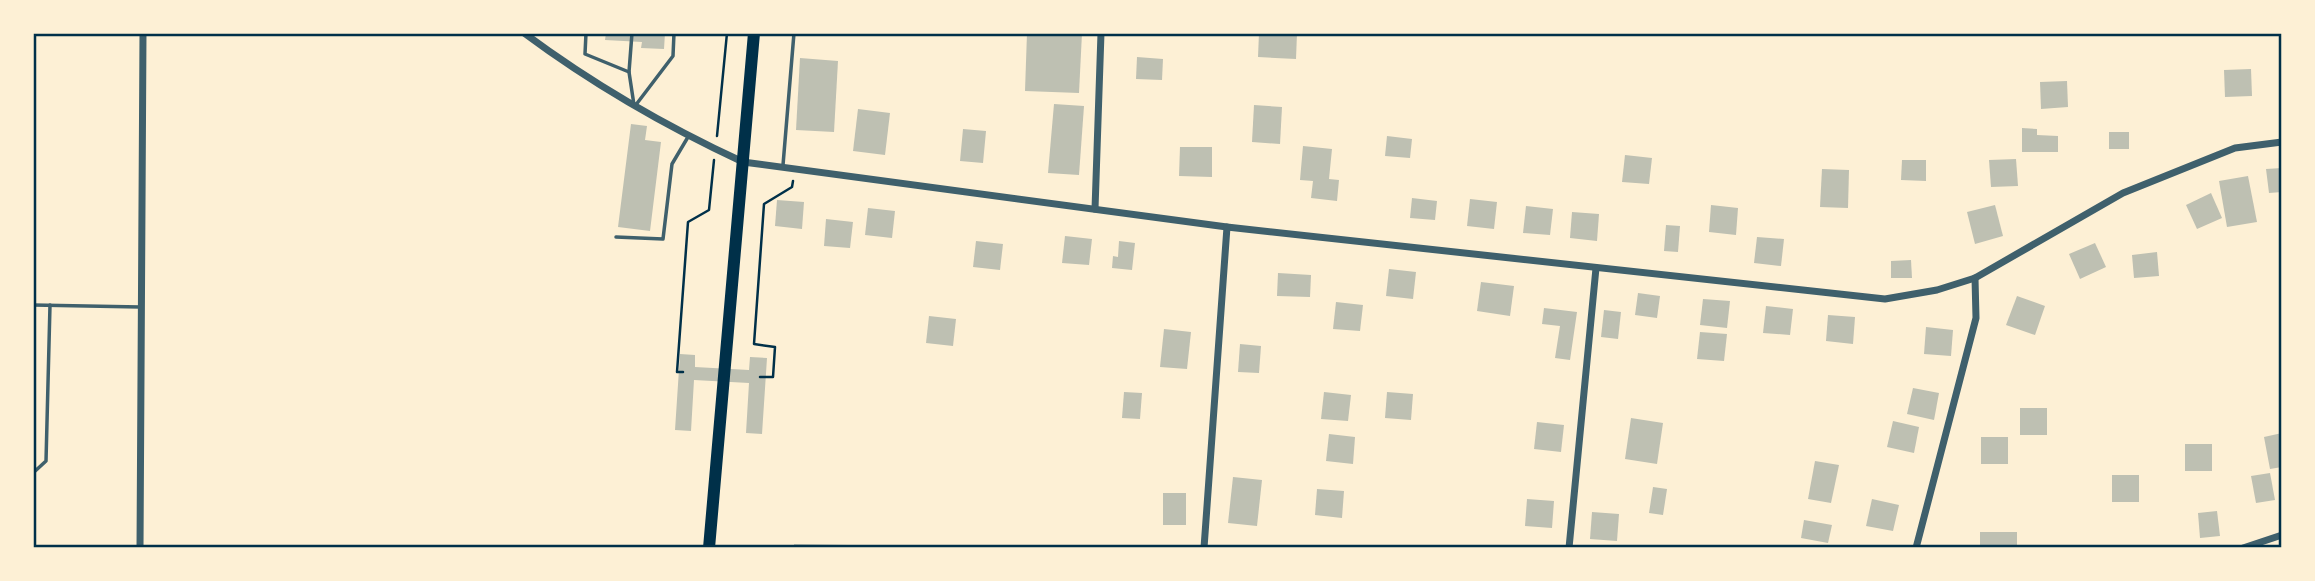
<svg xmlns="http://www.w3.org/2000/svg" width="2315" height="581" font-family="'Fira Sans',sans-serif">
  <rect width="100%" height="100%" fill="#fdf0d5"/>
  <!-- building -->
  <g fill="#bec0b2">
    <polygon points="606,33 665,33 664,49 641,48 642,42 605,40"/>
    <polygon points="1027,33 1082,33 1079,93 1025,91"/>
    <polygon points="1259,33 1297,33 1296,59 1258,57"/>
    <polygon points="1137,57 1163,59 1162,80 1136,79"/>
    <polygon points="800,58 838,61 834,132 796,130"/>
    <polygon points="2251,69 2252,96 2225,97 2224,70"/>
    <polygon points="2067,81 2068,107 2041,109 2040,82"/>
    <polygon points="1054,104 1084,106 1079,175 1048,173"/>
    <polygon points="1254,105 1282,107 1280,144 1252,142"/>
    <polygon points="858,109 890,113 885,155 853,151"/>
    <polygon points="631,124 647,126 645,140 661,142 650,231 618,227"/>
    <polygon points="2022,128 2037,129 2037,135 2058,136 2058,152 2022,152"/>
    <polygon points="963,129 986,131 983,163 960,161"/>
    <rect x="2109" y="132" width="20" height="17"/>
    <polygon points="1387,136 1412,139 1410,158 1385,156"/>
    <polygon points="1303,146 1332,149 1329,179 1339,180 1337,201 1311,198 1313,181 1300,180"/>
    <polygon points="1180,147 1212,147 1212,177 1179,176"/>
    <polygon points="1625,155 1652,158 1649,184 1622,182"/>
    <polygon points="2016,159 2018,186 1991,187 1989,160"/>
    <polygon points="1902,160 1926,160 1926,181 1901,180"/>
    <polygon points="2282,168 2282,192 2269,193 2266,169"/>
    <polygon points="1822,169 1849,170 1848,208 1820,207"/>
    <polygon points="2248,176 2257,222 2227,227 2219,181"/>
    <polygon points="2211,193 2222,218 2197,229 2186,205"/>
    <polygon points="1412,198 1437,201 1435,220 1410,218"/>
    <polygon points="1470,199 1497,202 1494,229 1467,226"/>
    <polygon points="777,200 804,202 802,229 775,226"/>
    <polygon points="1711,205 1738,208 1736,235 1709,232"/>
    <polygon points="1995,205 2003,236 1975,244 1967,212"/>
    <polygon points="1526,206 1553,209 1550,235 1523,233"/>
    <polygon points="868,208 895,211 892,238 865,235"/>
    <polygon points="1572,212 1599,214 1597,241 1570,238"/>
    <polygon points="826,219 853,222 850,248 824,246"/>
    <polygon points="1666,225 1680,226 1678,252 1664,251"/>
    <polygon points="1065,236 1092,239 1089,265 1062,263"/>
    <polygon points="1757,237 1784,239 1781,266 1754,263"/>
    <polygon points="976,241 1003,244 1000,270 973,267"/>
    <polygon points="1119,241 1135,243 1132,270 1112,268 1113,256 1118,257"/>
    <polygon points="2095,243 2106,267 2080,279 2069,254"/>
    <polygon points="2157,252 2159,276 2134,278 2132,255"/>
    <polygon points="1911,260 1912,278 1891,278 1891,261"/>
    <polygon points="1389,269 1416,272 1413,299 1386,296"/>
    <polygon points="1278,273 1311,275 1310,297 1277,296"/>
    <polygon points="1481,282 1514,286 1510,316 1477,311"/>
    <polygon points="1638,293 1660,296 1657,318 1635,315"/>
    <polygon points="2017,296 2045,306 2035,335 2006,325"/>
    <polygon points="1703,299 1730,301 1727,328 1700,325"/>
    <polygon points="1336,302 1363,305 1360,331 1333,329"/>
    <polygon points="1766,306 1793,309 1790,335 1763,333"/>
    <polygon points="1544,308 1577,312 1570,360 1555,358 1560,326 1542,324"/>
    <polygon points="1604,310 1621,312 1618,339 1601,337"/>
    <polygon points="1828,315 1855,317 1853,344 1826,341"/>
    <polygon points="929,316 956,319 953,346 926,343"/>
    <polygon points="1926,327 1953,330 1951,356 1924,354"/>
    <polygon points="1164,329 1191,332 1187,369 1160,367"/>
    <polygon points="1700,332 1727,334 1724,361 1697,359"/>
    <polygon points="1240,344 1261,346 1259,373 1238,372"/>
    <polygon points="680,354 695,355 695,367 749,370 750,357 767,358 762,434 746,433 749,383 694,380 691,431 675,430"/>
    <polygon points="1913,388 1939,393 1934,420 1907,414"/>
    <polygon points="1124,392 1142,393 1140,419 1122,418"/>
    <polygon points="1324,392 1351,395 1348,421 1321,419"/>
    <polygon points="1387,392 1413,394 1411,420 1385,418"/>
    <rect x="2020" y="408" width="27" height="27"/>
    <polygon points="1631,418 1663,423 1657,464 1625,459"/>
    <polygon points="1893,421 1919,427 1914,453 1887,447"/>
    <polygon points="1537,422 1564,425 1561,452 1534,449"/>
    <polygon points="2282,433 2282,467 2270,469 2264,437"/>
    <polygon points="1329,434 1355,437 1353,464 1326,461"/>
    <rect x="1981" y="437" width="27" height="27"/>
    <rect x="2185" y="444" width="27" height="27"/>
    <polygon points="1815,461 1839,465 1831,503 1808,499"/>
    <polygon points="2270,473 2275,500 2256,503 2251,476"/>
    <rect x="2112" y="475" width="27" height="27"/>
    <polygon points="1233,477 1262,480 1257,526 1228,523"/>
    <polygon points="1653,487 1667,489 1663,515 1649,513"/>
    <polygon points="1317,489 1344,491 1342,518 1315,515"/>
    <rect x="1163" y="493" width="23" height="32"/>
    <polygon points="1527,499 1554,501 1552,528 1525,526"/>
    <polygon points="1872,499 1899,505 1893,531 1866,526"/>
    <polygon points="2217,511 2220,536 2200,538 2198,513"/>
    <polygon points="1592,512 1619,514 1617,541 1590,539"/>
    <polygon points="1804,520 1832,525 1828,543 1801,538"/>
    <rect x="1980" y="532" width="37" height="16"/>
    <polygon points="794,544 849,545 849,548 794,548"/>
  </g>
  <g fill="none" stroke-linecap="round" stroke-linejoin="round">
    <!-- path -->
    <g stroke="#003049" stroke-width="2.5">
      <polyline points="717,136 727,33"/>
      <polyline points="683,372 677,372 688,222 709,210 714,160"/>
      <polyline points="760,377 773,377 775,347 754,344 764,204 792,187 793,181"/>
    </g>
    <!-- service -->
    <g stroke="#3f606c" stroke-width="3.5">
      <polyline points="586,33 585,54 629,72"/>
      <polyline points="632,33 629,72 634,105"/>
      <polyline points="635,106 673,56 674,33"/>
      <polyline points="783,165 794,33"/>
      <polyline points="616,237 663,239 672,164 688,137"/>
      <polyline points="33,305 140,307"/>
      <polyline points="33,473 46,461 50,305"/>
    </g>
    <!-- minor -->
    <g stroke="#3f606c" stroke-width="7">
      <path d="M524 33C594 85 663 125 743 162L1227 227 1885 299 1937 290 1975 278 2123 193 2235 148 2282 142"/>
      <polyline points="1095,209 1101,33"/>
      <polyline points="140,548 143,33"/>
      <polyline points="1204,548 1227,227"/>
      <polyline points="1569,548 1596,268"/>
      <polyline points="1916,548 1976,318 1975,278"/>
      <polyline points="2243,548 2282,535"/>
    </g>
    <!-- trunk -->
    <polyline stroke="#003049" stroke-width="12" points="709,548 754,33"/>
  </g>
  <!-- border -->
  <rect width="2315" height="581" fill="none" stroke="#fdf0d5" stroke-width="70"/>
  <rect x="35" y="35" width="2245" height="511" fill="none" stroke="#003049" stroke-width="2.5"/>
</svg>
